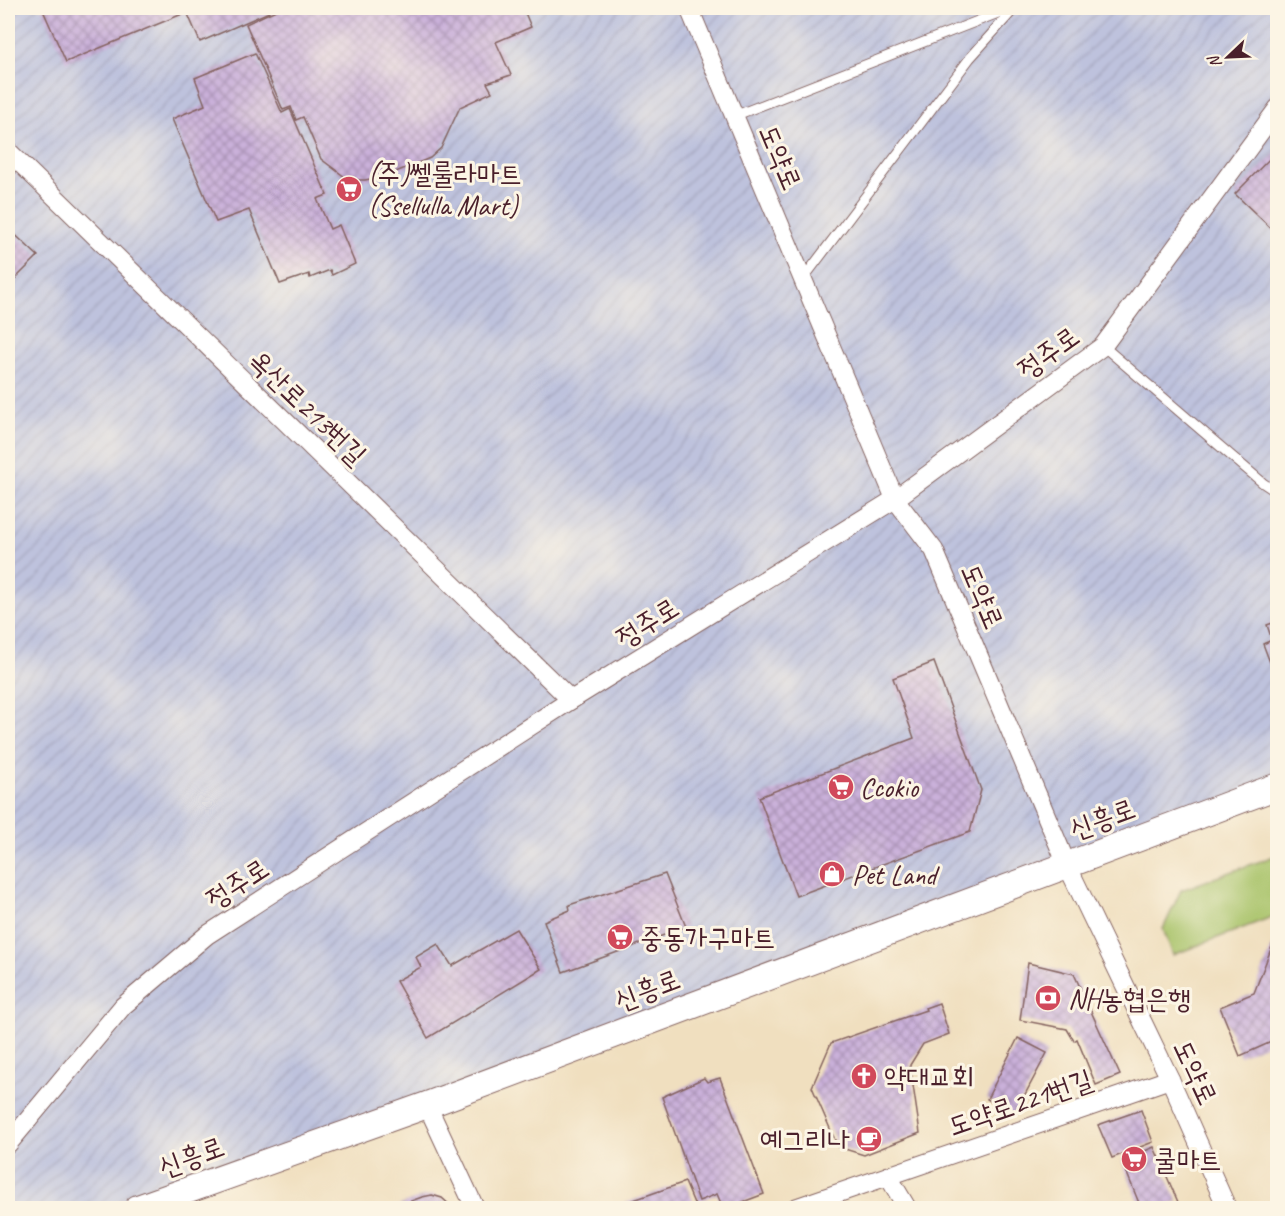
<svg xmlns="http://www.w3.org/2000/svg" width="1285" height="1216" font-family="Caveat,'Poor Story',sans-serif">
  <defs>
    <pattern id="industrial-furrows" width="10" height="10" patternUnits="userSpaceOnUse" patternTransform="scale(1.5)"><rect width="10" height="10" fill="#bec2dd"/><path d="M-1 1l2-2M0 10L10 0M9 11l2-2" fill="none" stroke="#a5a6be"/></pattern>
    <pattern id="building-cross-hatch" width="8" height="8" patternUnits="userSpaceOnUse" patternTransform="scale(1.5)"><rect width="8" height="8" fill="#cab1da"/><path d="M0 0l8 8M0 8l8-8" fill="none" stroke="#a68fb1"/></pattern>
  </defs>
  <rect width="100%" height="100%" fill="#fcf5e5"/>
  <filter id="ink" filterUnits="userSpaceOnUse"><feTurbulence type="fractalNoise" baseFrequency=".0167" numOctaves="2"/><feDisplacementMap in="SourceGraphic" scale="12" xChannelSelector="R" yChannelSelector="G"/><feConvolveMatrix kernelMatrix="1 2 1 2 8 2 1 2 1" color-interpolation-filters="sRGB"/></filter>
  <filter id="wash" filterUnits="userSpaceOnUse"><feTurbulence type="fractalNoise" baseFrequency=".008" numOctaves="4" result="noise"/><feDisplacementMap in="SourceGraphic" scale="24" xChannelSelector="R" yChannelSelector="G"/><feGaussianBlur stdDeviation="1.35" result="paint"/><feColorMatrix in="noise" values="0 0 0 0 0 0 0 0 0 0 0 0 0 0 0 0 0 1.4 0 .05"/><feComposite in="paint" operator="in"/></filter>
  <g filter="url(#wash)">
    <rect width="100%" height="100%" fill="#f0dfbf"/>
    <!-- industrial -->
    <polygon fill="url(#industrial-furrows)" points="8,8 1277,8 1277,786 130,1208 8,1208"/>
    <!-- park -->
    <polygon fill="#a8c369" stroke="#79714a" stroke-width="1.5" points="1277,855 1277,915 1173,955 1163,929 1181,890"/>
    <g id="blocks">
      <!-- building -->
      <g fill="url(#building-cross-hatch)">
        <polygon points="42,8 267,8 269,12 200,42 187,12 66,62"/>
        <polygon points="280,8 523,8 531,27 496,42 511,75 487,83 492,92 460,107 441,148 430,158 386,176 365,180 349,180 321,159 303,117 296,120 291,107 283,110 246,24"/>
        <polygon points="255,53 282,113 290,109 327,195 317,199 330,229 339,225 355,264 332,275 330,270 310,278 309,274 280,284 249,210 216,222 172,119 205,105 195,78"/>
        <polygon points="1278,150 1278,235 1235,194"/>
        <polygon points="8,228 38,256 8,286"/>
        <polygon points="1278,621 1278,681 1277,681 1263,644 1272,640 1267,625"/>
        <polygon points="934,662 981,790 970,832 796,896 759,797 914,738 893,678"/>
        <polygon points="665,874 686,927 563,972 544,921 570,910 569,905"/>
        <polygon points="516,929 541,969 428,1038 396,981 421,967 416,957 438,944 452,966"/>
        <polygon points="1276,936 1278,936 1278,1039 1240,1056 1220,1007 1254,993"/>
        <polygon points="1028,963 1074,974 1120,1075 1096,1085 1077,1039 1074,1041 1067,1029 1020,1020"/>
        <polygon points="939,1003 949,1034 923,1044 910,1065 920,1133 864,1155 838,1147 812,1087 831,1043 926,1010 925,1008"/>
        <polygon points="1018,1038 1047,1053 1014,1115 987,1099"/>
        <polygon points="704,1078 707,1082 720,1078 764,1194 727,1208 723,1208 717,1194 699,1201 662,1097"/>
        <polygon points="1141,1110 1153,1142 1112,1158 1098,1125"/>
        <polygon points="1154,1147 1178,1202 1162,1208 1141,1208 1122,1161"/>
        <polygon points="685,1182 696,1208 611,1208"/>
        <polygon points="432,1195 442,1198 453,1208 392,1208 422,1197"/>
      </g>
    </g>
  </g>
  <g filter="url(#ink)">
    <use href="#blocks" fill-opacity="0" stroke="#84625f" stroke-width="1.5"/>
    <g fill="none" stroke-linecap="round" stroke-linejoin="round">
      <defs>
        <g id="lane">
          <polyline points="734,116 1011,8"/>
          <polyline points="803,279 970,58 1015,8"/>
          <polyline points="1103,346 1263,483 1278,493"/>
        </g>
        <g id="street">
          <polyline points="689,8 895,499 934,550 1067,865 1170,1079 1227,1208"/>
          <polyline points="8,151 571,700"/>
          <polyline points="427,1105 475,1208"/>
          <polyline points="8,1144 123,1006 207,935 571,700 895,499 1103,346 1278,108"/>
          <polyline points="888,1176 907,1208"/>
          <polyline points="795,1208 1170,1079"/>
        </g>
        <polyline id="secondary" points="138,1208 427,1105 1278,786"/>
      </defs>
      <!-- lane casing -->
      <use href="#lane" stroke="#84625f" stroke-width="11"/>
      <!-- street casing -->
      <use href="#street" stroke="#84625f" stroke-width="20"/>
      <!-- secondary casing -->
      <use href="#secondary" stroke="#84625f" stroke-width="28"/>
      <!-- lane -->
      <use href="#lane" stroke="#fff" stroke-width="9"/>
      <!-- street -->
      <use href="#street" stroke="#fff" stroke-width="18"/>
      <!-- secondary -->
      <use href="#secondary" stroke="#fff" stroke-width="26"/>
    </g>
  </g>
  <!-- icons -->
  <defs>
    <symbol id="supermarket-disc" viewBox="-11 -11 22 22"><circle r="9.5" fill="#d1495b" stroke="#fcf5e5"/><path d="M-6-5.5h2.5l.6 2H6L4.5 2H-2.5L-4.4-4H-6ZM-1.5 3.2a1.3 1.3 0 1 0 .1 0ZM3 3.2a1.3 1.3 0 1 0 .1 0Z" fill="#fff"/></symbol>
    <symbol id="shop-disc" viewBox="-11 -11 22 22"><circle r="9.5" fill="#d1495b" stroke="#fcf5e5"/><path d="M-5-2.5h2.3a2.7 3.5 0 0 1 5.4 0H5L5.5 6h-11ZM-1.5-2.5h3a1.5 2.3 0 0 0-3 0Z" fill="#fff"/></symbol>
    <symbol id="bank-disc" viewBox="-11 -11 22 22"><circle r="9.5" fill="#d1495b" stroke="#fcf5e5"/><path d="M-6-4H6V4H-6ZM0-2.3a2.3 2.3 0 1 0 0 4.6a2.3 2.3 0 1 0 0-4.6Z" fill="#fff"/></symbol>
    <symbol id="church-disc" viewBox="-11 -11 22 22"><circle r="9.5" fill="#d1495b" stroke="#fcf5e5"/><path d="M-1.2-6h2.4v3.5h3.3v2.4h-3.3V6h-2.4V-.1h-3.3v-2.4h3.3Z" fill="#fff"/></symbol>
    <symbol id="cafe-disc" viewBox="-11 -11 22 22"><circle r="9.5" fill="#d1495b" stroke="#fcf5e5"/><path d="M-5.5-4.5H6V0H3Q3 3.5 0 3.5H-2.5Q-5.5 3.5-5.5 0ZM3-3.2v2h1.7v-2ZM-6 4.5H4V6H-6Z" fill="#fff"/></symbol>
  </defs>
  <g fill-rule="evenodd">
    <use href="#supermarket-disc" x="334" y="174" width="30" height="30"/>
    <use href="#supermarket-disc" x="826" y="772" width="30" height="30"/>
    <use href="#shop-disc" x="817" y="859" width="30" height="30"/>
    <use href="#supermarket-disc" x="605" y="922" width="30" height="30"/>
    <use href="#bank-disc" x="1033" y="983" width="30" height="30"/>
    <use href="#church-disc" x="849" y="1061" width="30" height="30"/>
    <use href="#cafe-disc" x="854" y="1124" width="30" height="30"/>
    <use href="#supermarket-disc" x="1119" y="1144" width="30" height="30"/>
  </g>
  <g text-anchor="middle" stroke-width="6" stroke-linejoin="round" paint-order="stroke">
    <!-- street labels -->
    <g font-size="28" fill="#4a1f2b" stroke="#fcf5e5">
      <text transform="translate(781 157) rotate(67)" y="10">도약로</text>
      <text transform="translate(1048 352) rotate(-36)" y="10">정주로</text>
      <text transform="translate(308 407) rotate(44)" y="10">옥산로213번길</text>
      <text transform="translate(983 596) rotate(67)" y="10">도약로</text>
      <text transform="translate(647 622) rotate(-32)" y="10">정주로</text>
      <text transform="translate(1102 818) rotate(-20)" y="10">신흥로</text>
      <text transform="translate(237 883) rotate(-33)" y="10">정주로</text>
      <text transform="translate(647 989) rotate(-21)" y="10">신흥로</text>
      <text transform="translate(1196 1072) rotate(65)" y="10">도약로</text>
      <text transform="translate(1020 1102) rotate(-19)" y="10">도약로221번길</text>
      <text transform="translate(191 1156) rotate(-20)" y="10">신흥로</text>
    </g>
    <!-- poi labels -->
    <g font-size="28" fill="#4a1f2b" stroke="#fcf5e5" text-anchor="start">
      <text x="368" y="183">(주)쎌룰라마트<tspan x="368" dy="32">(Ssellulla Mart)</tspan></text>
      <text x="860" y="797">Ccokio</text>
      <text x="852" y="884">Pet Land</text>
      <text x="640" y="947">중동가구마트</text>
      <text x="1068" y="1008">NH농협은행</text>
      <text x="884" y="1086">약대교회</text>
      <text x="850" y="1149" text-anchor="end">예그리나</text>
      <text x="1154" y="1169">쿨마트</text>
    </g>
  </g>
  <!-- margin -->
  <rect width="1285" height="1216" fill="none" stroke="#fcf5e5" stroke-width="30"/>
  <!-- north arrow -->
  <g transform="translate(1228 57) rotate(247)" stroke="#fcf5e5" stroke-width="4.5" paint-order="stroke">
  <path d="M0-4.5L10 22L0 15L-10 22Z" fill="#4a1f2b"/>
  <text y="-9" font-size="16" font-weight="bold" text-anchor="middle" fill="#4a1f2b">N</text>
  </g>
</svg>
